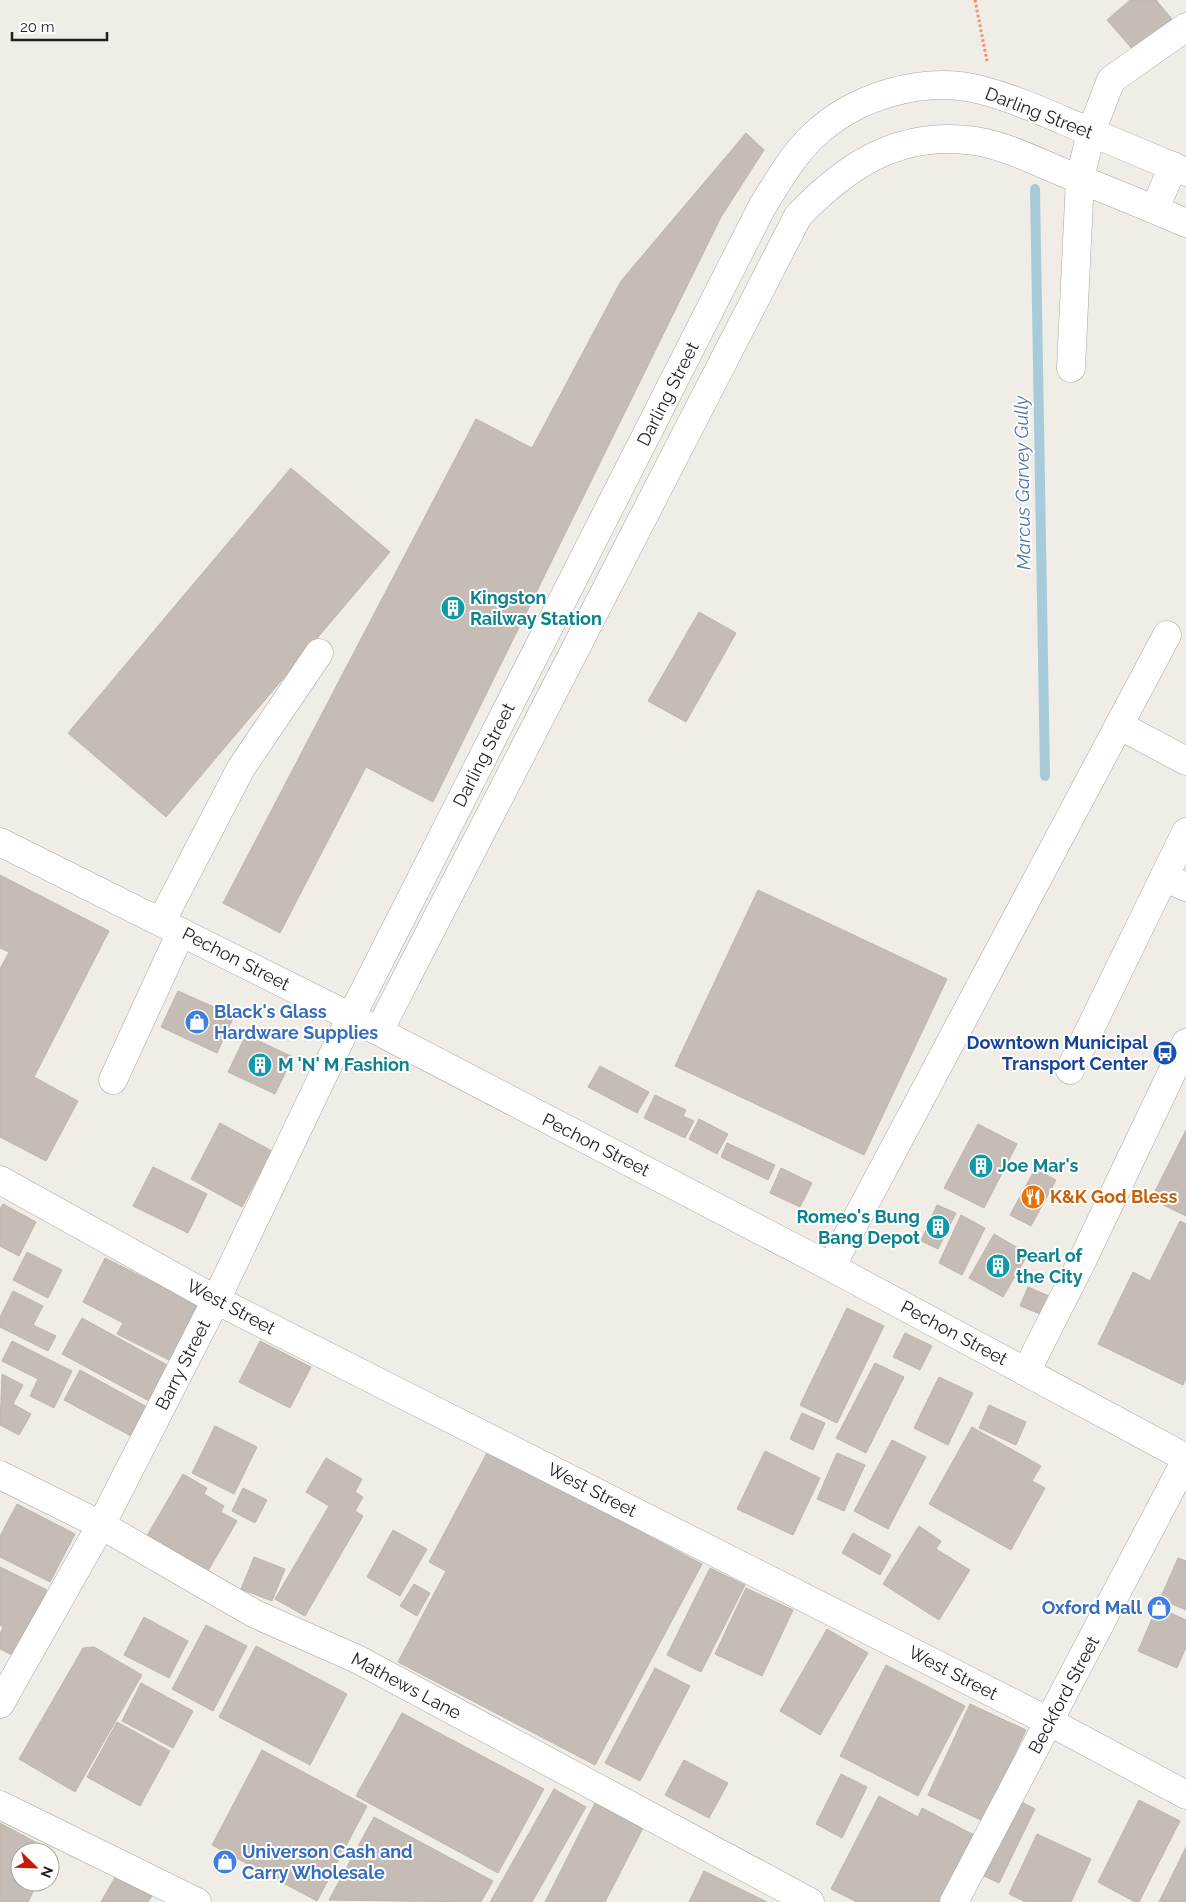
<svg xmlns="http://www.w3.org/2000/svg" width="1186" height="1902" font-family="Raleway,sans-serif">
  <rect width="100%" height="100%" fill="#efede6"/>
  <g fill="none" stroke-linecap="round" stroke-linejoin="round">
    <!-- stream -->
    <polyline stroke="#a8cbdb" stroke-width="10" points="1035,189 1045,776"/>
  </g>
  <!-- building -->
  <g fill="#c4bcb5" stroke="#c1b5a8">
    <polygon points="1130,0 1156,0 1172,19 1134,51 1107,20"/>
    <polygon points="746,133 764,150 721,217 433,802 366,767 280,933 223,903 476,419 532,448 621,281"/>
    <polygon points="291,468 390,552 166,817 68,733"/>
    <polygon points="699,612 736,633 686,722 648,701"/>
    <polygon points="0,875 109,931 34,1077 78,1101 46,1161 0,1137 0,969 9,952 0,948"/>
    <polygon points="758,890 947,979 864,1155 675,1066"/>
    <polygon points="178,991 234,1016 217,1053 161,1027"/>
    <polygon points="246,1035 293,1057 275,1094 228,1072"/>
    <polygon points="600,1066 649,1092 637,1113 588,1087"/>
    <polygon points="655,1095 686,1110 683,1116 694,1121 685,1138 644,1118"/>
    <polygon points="699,1119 728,1134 717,1154 689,1139"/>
    <polygon points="220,1123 272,1151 242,1207 191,1179"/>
    <polygon points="978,1124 1017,1144 984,1208 944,1188"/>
    <polygon points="1186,1130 1186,1216 1151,1199"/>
    <polygon points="727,1143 775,1165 768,1180 721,1157"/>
    <polygon points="153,1167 207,1194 188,1233 133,1206"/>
    <polygon points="781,1168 812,1183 800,1207 770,1193"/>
    <polygon points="1035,1169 1056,1180 1031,1226 1010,1215"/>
    <polygon points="3,1204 36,1222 19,1256 0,1246 0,1209"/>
    <polygon points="937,1205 956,1213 938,1249 921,1241"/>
    <polygon points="961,1215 985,1228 962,1275 939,1263"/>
    <polygon points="1180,1221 1186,1224 1186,1378 1183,1385 1098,1344 1133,1272 1150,1281"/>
    <polygon points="994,1234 1028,1254 1003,1297 969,1278"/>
    <polygon points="27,1252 62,1270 48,1298 13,1280"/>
    <polygon points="105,1258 199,1305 171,1361 117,1334 123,1323 83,1302"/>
    <polygon points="1028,1287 1056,1299 1048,1317 1020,1306"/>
    <polygon points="13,1291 43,1306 33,1325 56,1336 48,1351 0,1327 0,1317"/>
    <polygon points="847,1308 884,1326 837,1423 800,1405"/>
    <polygon points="82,1318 169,1366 149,1401 62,1354"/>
    <polygon points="905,1333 932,1346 920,1370 893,1357"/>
    <polygon points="12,1341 72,1371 54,1408 30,1396 38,1379 2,1361"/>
    <polygon points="260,1341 311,1367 290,1408 239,1382"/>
    <polygon points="875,1363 904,1377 866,1453 836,1438"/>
    <polygon points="80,1370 147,1407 131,1436 64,1400"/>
    <polygon points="2,1374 23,1385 13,1404 31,1414 19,1435 0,1425"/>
    <polygon points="939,1377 973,1393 948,1445 914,1428"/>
    <polygon points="989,1405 1026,1422 1016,1445 979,1428"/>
    <polygon points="802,1413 825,1423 813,1450 790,1439"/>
    <polygon points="215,1426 257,1447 234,1494 192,1473"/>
    <polygon points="972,1427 1041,1466 1032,1481 1045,1488 1011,1550 929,1504"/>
    <polygon points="892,1440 926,1457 888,1529 854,1511"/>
    <polygon points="488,1451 702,1564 595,1765 398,1662 446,1571 429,1562"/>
    <polygon points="765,1451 820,1478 793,1535 737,1509"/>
    <polygon points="837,1453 865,1465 844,1511 817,1499"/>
    <polygon points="326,1458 362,1479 355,1492 363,1497 355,1511 363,1516 305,1616 275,1599 329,1506 306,1492"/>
    <polygon points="183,1474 207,1488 204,1494 224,1506 221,1512 237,1521 205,1576 144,1541"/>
    <polygon points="243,1488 267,1500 255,1523 232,1511"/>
    <polygon points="17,1504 75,1534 50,1582 0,1557 0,1536"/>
    <polygon points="919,1526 941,1541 936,1549 970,1570 939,1620 883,1584"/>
    <polygon points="393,1530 427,1549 400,1596 367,1577"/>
    <polygon points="853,1533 891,1555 880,1575 842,1553"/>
    <polygon points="254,1557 285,1569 272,1601 241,1589"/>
    <polygon points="1178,1558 1186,1561 1186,1610 1160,1599"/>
    <polygon points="0,1567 47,1590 14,1656 0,1649 0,1634 3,1627 0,1625"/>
    <polygon points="710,1568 745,1585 701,1672 667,1655"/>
    <polygon points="414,1584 430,1593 417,1616 400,1606"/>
    <polygon points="746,1588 793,1610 762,1676 715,1654"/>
    <polygon points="1157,1607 1186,1620 1186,1647 1177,1668 1138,1651"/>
    <polygon points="144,1617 188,1641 169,1678 124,1655"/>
    <polygon points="206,1625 247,1646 213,1711 172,1689"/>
    <polygon points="827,1629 868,1653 820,1735 780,1711"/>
    <polygon points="256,1646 347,1694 310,1765 219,1717"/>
    <polygon points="94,1647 142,1675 75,1792 19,1759 83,1648"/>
    <polygon points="886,1665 965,1706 918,1796 840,1756"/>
    <polygon points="655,1668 690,1686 640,1781 605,1763"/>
    <polygon points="141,1683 193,1711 173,1748 122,1721"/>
    <polygon points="970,1704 1026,1730 983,1821 928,1795"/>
    <polygon points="402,1713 544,1789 498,1873 356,1796"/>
    <polygon points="117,1722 170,1751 140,1806 87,1777"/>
    <polygon points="262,1750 367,1806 317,1901 212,1845"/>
    <polygon points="684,1760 728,1783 709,1818 665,1795"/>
    <polygon points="841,1774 867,1787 842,1838 816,1824"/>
    <polygon points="554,1789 586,1807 532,1902 490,1902"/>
    <polygon points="879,1796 918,1817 922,1808 974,1835 940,1902 857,1902 831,1889"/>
    <polygon points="1018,1800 1035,1809 999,1883 982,1875"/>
    <polygon points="1139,1800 1180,1821 1139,1902 1135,1902 1098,1882"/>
    <polygon points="595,1803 643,1828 605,1902 545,1902"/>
    <polygon points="374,1817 493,1881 481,1902 329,1900"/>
    <polygon points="0,1823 54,1852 50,1860 50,1852 20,1852 20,1882 38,1882 28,1902 0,1902"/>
    <polygon points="1037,1834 1091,1859 1071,1902 1026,1902 1009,1894"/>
    <polygon points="1186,1847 1186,1902 1159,1902"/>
    <polygon points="704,1871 767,1902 689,1902"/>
    <polygon points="117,1874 153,1894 148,1902 101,1902"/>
  </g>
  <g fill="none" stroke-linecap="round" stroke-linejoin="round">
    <defs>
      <g id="minor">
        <polyline points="1155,209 1173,166"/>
        <polyline points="1071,368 1080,179 1091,132 1111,80 1186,27"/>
        <polyline points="1119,725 1186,761"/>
        <polyline points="0,842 351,1017 831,1267 1186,1458"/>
        <polyline points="1164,877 1186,887"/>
        <polyline points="161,922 241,768 319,653"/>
        <path d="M379 1031 798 216C845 167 895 133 967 140 1001 143 1035 161 1067 174 1107 190 1147 206 1186 223"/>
        <polyline points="1070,1070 1186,832"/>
        <polyline points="113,1080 181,932"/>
        <polyline points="0,1180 216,1300 1050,1722 1186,1795"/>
        <polyline points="831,1267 1167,635"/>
        <polyline points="1026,1372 1082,1261 1186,1043"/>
        <polyline points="0,1475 101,1525 255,1614 357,1659 810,1902"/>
        <path d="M0 1704 101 1525 216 1300 351 1017 763 205C778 182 792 156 812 137 854 96 924 75 981 90 1016 99 1048 114 1081 128 1116 143 1151 157 1186 172"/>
        <polyline points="0,1805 197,1902"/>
        <polyline points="954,1902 1186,1460"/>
      </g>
    </defs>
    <!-- minor casing -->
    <use href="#minor" stroke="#a6a6a6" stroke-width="29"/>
    <!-- path -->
    <polyline stroke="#f58b71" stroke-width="3" stroke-dasharray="2.5 2.5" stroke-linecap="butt" points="975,0 987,61"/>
    <!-- minor -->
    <use href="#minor" stroke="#fff" stroke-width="28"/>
  </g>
  <!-- icons -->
  <defs>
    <symbol id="building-disc" viewBox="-11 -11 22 22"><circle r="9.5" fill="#0f9aa8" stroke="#fff"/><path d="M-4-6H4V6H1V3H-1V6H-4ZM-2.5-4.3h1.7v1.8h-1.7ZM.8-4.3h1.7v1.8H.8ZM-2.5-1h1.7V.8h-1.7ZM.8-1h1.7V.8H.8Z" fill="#fff"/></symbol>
    <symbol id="shop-disc" viewBox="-11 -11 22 22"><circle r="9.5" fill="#3f7fe0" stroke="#fff"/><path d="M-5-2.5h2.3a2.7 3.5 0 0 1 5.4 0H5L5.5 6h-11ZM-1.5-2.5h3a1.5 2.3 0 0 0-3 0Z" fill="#fff"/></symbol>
    <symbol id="bus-disc" viewBox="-11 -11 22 22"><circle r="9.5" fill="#1a4fb4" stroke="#fff"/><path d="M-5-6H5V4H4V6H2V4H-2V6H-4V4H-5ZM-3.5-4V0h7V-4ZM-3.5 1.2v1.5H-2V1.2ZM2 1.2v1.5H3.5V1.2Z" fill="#fff"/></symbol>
    <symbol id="restaurant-disc" viewBox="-11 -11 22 22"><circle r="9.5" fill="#e8710a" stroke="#fff"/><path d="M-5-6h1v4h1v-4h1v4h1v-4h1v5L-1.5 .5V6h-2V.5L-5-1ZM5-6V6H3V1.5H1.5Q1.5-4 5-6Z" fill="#fff"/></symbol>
  </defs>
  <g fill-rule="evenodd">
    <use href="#building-disc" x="439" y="594" width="28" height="28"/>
    <use href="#shop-disc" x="183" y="1008" width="28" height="28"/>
    <use href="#bus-disc" x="1151" y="1039" width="28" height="28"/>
    <use href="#building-disc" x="246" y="1051" width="28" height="28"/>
    <use href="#building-disc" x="967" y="1152" width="28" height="28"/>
    <use href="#restaurant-disc" x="1019" y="1183" width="28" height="28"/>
    <use href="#building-disc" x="924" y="1213" width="28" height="28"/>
    <use href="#building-disc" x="984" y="1252" width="28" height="28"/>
    <use href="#shop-disc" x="1145" y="1594" width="28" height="28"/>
    <use href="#shop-disc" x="211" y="1848" width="28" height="28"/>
  </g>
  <g text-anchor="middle" stroke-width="4" stroke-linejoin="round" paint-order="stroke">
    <!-- street labels -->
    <g font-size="18" fill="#1f1f1f" stroke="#fff">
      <text transform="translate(1039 113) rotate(21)" y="6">Darling Street</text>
      <text transform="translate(668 394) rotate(-63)" y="6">Darling Street</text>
      <text transform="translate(484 755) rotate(-63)" y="6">Darling Street</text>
      <text transform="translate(236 959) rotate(27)" y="6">Pechon Street</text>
      <text transform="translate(596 1145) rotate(27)" y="6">Pechon Street</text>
      <text transform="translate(231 1307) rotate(28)" y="6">West Street</text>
      <text transform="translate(954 1333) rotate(28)" y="6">Pechon Street</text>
      <text transform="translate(183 1365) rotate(-63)" y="6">Barry Street</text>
      <text transform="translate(592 1490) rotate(27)" y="6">West Street</text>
      <text transform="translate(953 1673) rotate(27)" y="6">West Street</text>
      <text transform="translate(406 1686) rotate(28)" y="6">Mathews Lane</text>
      <text transform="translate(1064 1695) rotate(-62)" y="6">Beckford Street</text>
    </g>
    <!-- culture labels -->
    <g font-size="18" font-weight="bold" fill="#0d838f" stroke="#fff" text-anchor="start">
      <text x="470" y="604">Kingston<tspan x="470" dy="21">Railway Station</tspan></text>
      <text x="278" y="1071">M 'N' M Fashion</text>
      <text x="998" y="1172">Joe Mar's</text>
      <text x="920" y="1223" text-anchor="end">Romeo's Bung<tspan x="920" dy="21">Bang Depot</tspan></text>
      <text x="1016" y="1262">Pearl of<tspan x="1016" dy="21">the City</tspan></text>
    </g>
    <!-- shop labels -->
    <g font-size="18" font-weight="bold" fill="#366cbe" stroke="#fff" text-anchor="start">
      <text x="214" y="1018">Black's Glass<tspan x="214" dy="21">Hardware Supplies</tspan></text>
      <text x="1142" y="1614" text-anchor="end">Oxford Mall</text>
      <text x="242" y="1858">Universon Cash and<tspan x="242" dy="21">Carry Wholesale</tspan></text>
    </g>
    <!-- transit labels -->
    <g font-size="18" font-weight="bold" fill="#164399" stroke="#fff" text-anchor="end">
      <text x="1148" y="1049">Downtown Municipal<tspan x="1148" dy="21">Transport Center</tspan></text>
    </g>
    <!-- food labels -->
    <g font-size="18" font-weight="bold" fill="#c56008" stroke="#fff" text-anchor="start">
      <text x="1050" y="1203">K&amp;K God Bless</text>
    </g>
    <!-- water labels -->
    <g font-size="19" font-style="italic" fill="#4e74ab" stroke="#fff">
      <text transform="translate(1022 483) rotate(-91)" y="7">Marcus Garvey Gully</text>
    </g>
  </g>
  <!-- north arrow -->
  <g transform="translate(35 1867) rotate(113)"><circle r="24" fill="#ffffff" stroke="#a5a5a5"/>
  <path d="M0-4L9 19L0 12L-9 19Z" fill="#c61a08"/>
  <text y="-8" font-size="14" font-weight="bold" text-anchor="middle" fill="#1f1f1f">N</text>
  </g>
  <!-- scale -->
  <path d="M12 32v8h95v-8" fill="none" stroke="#1f1f1f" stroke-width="2.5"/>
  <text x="20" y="32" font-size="15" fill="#1f1f1f" stroke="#ffffff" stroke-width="4" paint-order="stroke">20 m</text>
</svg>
